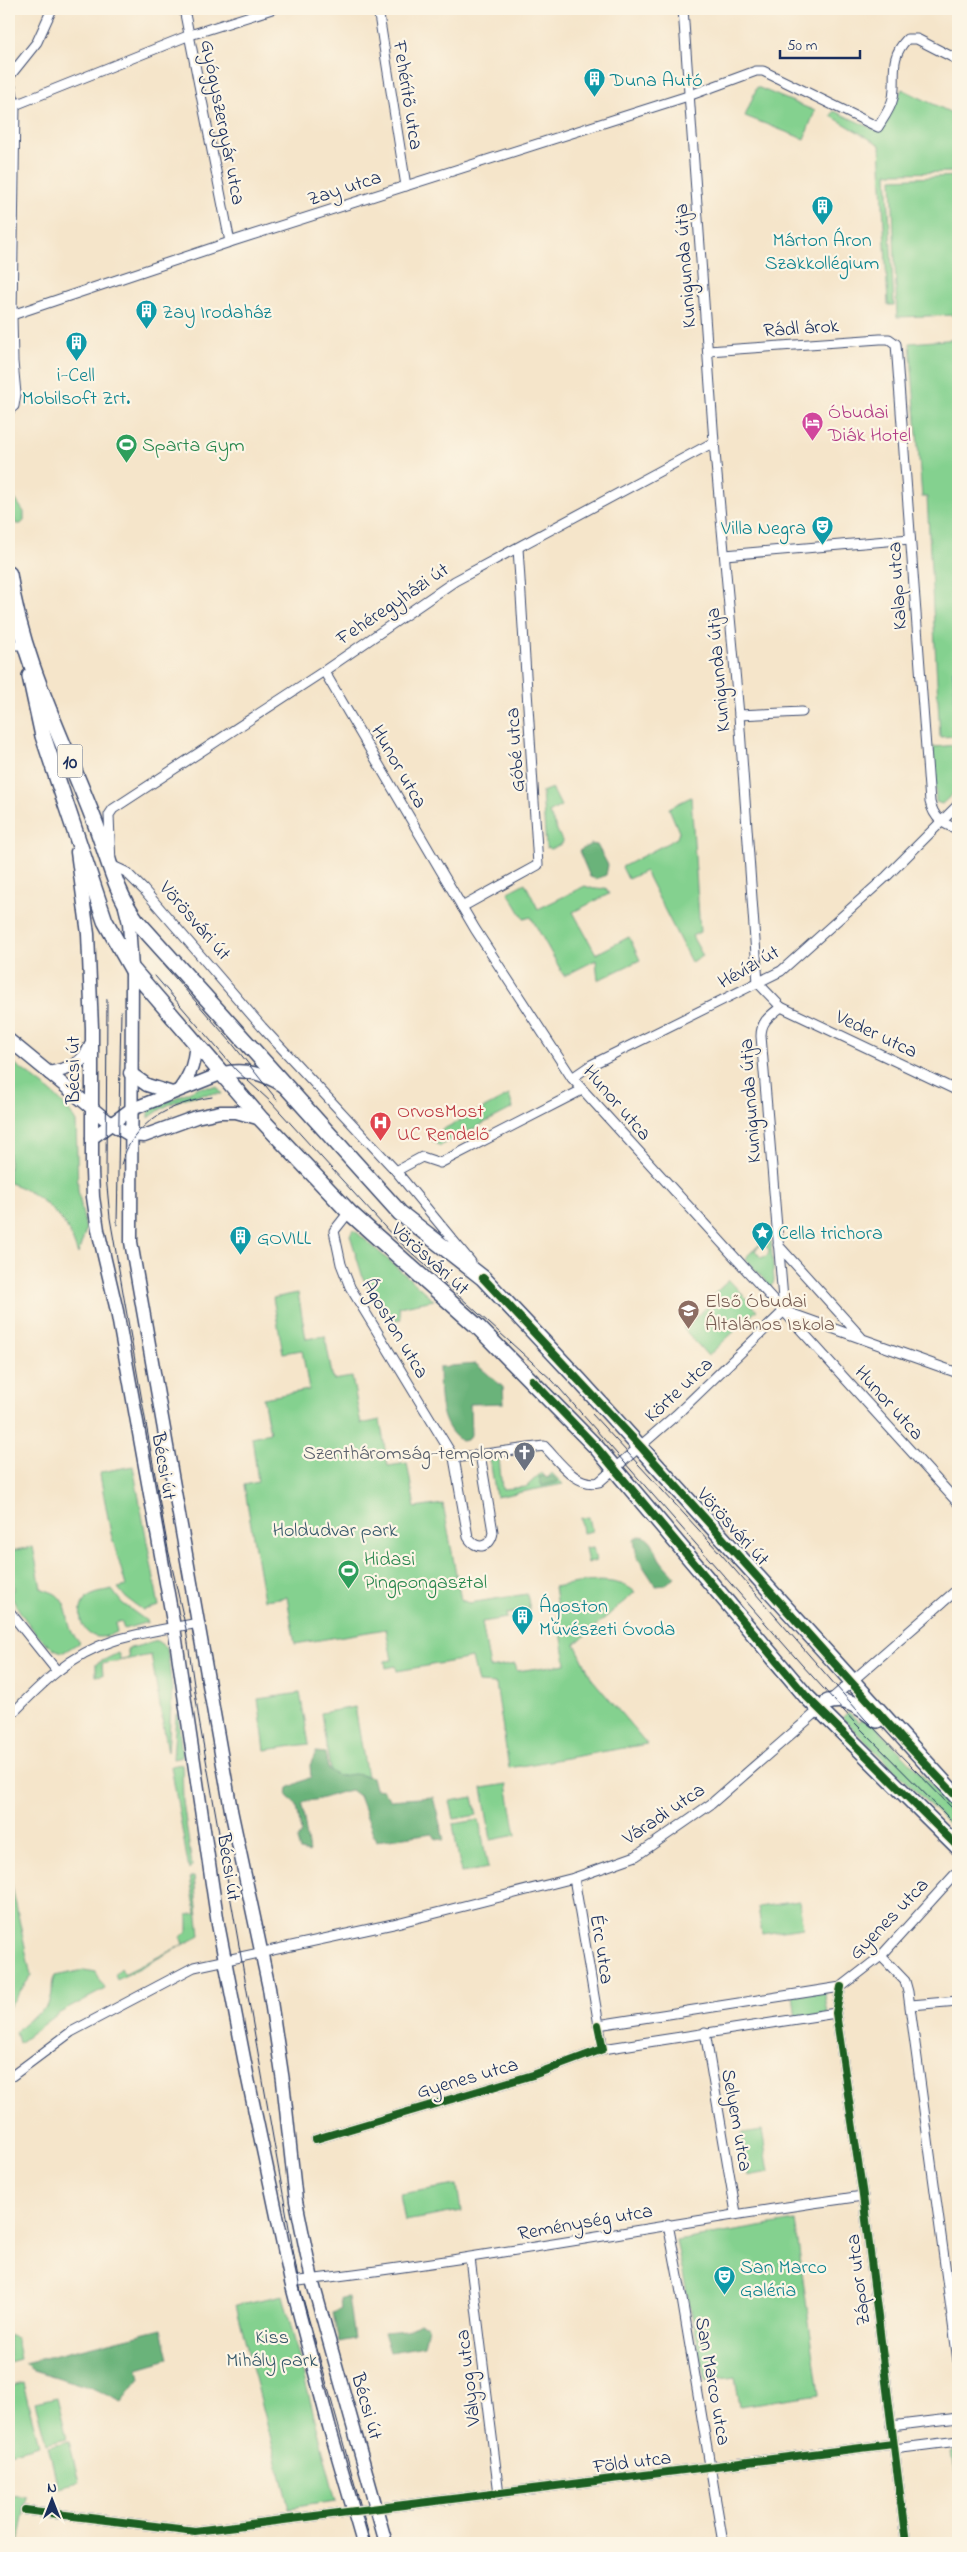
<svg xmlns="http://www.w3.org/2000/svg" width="967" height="2552" font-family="'Indie Flower',sans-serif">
  <rect width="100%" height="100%" fill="#fcf5e5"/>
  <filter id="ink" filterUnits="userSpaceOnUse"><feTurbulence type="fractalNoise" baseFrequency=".02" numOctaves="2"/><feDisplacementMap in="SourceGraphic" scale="10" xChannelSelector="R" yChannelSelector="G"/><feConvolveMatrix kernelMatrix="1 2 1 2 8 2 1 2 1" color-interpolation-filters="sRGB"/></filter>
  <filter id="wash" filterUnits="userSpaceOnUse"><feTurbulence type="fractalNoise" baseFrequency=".0096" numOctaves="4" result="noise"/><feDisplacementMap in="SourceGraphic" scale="20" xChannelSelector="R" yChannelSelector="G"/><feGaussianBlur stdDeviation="1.12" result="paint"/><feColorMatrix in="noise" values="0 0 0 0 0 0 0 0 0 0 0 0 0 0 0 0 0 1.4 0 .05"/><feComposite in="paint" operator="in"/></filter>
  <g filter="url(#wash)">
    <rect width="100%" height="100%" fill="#f5e5ca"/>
    <!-- green -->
    <g fill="#84d18f" stroke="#508076" fill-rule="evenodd">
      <polygon points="757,87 815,111 804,139 745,116"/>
      <polygon points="902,89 958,116 958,172 887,173 894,305 888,305 880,145 831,116 834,111 878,131 886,124"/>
      <polygon points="958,176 958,315 897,317 892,179"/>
      <polygon points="958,339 958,736 940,737 927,497 922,497 910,343"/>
      <polygon points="11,493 24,512 24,521 21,524 16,524 12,512"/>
      <polygon points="958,745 958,789 942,804 936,802 933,747"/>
      <polygon points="552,788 561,806 549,813 563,843 551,849 546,847 542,792"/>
      <polygon points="691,797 700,932 692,936 703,956 691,962 645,871 628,879 622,867 677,838 679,832 669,808"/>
      <polygon points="525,883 538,909 585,886 594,889 606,888 609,894 573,912 596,954 629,937 640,960 598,980 596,960 564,976 531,917 524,919 508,892"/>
      <path d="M9 1059C30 1077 63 1096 76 1122L78 1190 86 1230 78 1254C74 1245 71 1233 65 1225 53 1207 30 1189 9 1183Z"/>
      <path d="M199 1087H217L222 1094C194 1093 171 1100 149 1118V1110Z"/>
      <polygon points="509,1095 513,1108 440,1146 431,1140 430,1136"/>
      <polygon points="354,1230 434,1300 399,1307 401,1319 388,1321 363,1278 350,1235"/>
      <path d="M767 1238 771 1241 774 1280 773 1284 770 1286 746 1260 748 1255ZM762 1244 769 1249 768 1255 761 1258 755 1250Z"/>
      <polygon points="729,1280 757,1310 708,1356 683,1328 716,1299 713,1295"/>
      <path d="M298 1293 306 1339 325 1336 333 1380 352 1377 361 1424 380 1420 388 1466 407 1463 415 1508 443 1504 461 1600 469 1603 527 1594 530 1610 506 1614 507 1618 482 1622 490 1668 515 1664 517 1671 566 1664 554 1587C578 1583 615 1574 635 1592L575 1644 592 1679 647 1744 509 1768 496 1684 478 1683 472 1658 397 1671 396 1666 386 1668 385 1661 392 1660 386 1629 295 1644 287 1597 264 1600 244 1485 258 1482 252 1437 270 1433 263 1398 309 1390 302 1350 283 1353 273 1298Z"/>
      <polygon points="499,1458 502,1489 526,1487 541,1473 547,1478 552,1473 563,1484 496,1497 490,1460"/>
      <polygon points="133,1466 159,1606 143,1610 126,1598 118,1588 126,1586 111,1534 100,1475 101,1472"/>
      <polygon points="589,1517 592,1531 583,1533 581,1518"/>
      <path d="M33 1547 41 1588C46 1591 55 1592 59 1597 72 1611 64 1630 80 1642L64 1652C45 1651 21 1615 12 1598L11 1591 14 1590 9 1551Z"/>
      <polygon points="593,1547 596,1561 588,1563 585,1548"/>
      <path d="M112 1590 122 1603 148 1622 124 1629 121 1621 115 1623 117 1632C111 1635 101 1639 94 1636 80 1632 76 1609 86 1599 92 1593 104 1592 112 1590Z"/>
      <polygon points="157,1641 167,1648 172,1690 168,1752 151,1655 102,1664 103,1675 96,1676 96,1664 118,1653 121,1660 129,1657 127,1649"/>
      <polygon points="300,1693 309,1744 265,1750 258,1699"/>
      <polygon points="355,1707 367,1777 332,1783 321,1713"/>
      <polygon points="848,1712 859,1722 866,1716 958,1813 958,1833 842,1718"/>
      <polygon points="178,1714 182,1757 173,1759 176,1715"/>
      <polygon points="182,1764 183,1801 192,1866 189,1870 171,1766"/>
      <polygon points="507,1784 516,1835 491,1840 482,1788"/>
      <polygon points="473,1797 477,1815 454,1819 450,1801"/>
      <polygon points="479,1820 488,1868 461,1873 453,1824"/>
      <polygon points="9,1872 31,1976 9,2007"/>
      <polygon points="190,1877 194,1877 200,1936 117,1980 115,1975 121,1968 124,1974 184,1944 181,1937 188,1930 188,1915 196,1913"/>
      <polygon points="799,1901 803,1928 762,1934 758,1907"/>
      <path d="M84 1970 96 1972 105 1989 58 2014 19 2043 16 2032C24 2020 38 2016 47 2006 56 1994 49 1986 55 1976Z"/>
      <polygon points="824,1990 828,2014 796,2019 793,1995"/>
      <polygon points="762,2130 769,2172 748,2176 742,2133"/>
      <polygon points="457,2185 461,2211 405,2221 400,2194"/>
      <polygon points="795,2221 819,2394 740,2406 735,2377 706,2381 676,2241"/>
      <polygon points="283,2295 336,2501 289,2508 236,2305"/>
      <polygon points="9,2335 16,2338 20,2359 9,2362"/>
      <polygon points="23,2383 39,2445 9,2453 9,2387"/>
      <polygon points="57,2397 67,2438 46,2443 35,2402"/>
      <polygon points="69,2441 79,2482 58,2487 48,2446"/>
      <polygon points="958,2450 958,2493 952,2451"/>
      <polygon points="9,2495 27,2497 18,2543 9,2543"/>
    </g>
    <!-- forest -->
    <g fill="#6bb37a" stroke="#43716c">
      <polygon points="591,844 597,845 608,865 606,875 596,879 590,877 579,851"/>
      <path d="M476 1364 503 1387 504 1403 470 1404 471 1435 467 1440 461 1441C437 1424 440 1393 439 1367Z"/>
      <polygon points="544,1476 547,1478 553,1476 558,1482 542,1486 539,1477"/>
      <path d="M639 1536C653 1536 654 1548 659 1558 663 1565 670 1571 675 1577L665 1585 656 1586 637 1557 634 1540Z"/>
      <path d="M316 1752 325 1753 328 1769 338 1776 354 1774 372 1777 375 1789 383 1790 390 1800 433 1797 444 1840 436 1839 432 1833 376 1841 359 1796 351 1790C335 1793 320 1801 305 1801L302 1805 309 1853 300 1851 297 1840 301 1833 297 1805 287 1796 288 1788 311 1777 310 1765Z"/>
      <polygon points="348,2297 354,2339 339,2342 333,2313 341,2309 340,2298"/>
      <polygon points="420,2323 428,2326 424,2346 390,2352 384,2332 407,2330"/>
      <polygon points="162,2329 169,2359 138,2368 140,2379 122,2402 92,2388 34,2370 24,2363"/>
    </g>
    <!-- water -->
    <polygon fill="#6abbe5" stroke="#4275a2" points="953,670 958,670 958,731 957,731"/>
  </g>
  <g filter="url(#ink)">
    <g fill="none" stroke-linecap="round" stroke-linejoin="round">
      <defs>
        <g id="street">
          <polyline points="184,9 230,242"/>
          <polyline points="378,9 406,186"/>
          <polyline points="683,9 714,442 739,715 758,983 781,1007 958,1091"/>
          <polyline points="9,77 37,42 52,9"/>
          <polyline points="9,78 15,105 12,315 13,362 16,394 14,406 9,410"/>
          <polyline points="15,105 190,35 272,9"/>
          <path d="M12 315 230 242 688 96 756 71H763L878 127C883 119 891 108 893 98 897 74 888 59 907 39H917L958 60"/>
          <path d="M708 351 880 339H889L896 344 930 802C934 818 942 824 958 829"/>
          <polyline points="725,555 910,539"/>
          <polyline points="9,645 25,645"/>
          <polyline points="324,671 475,929 572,1078 958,1503"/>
          <polyline points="739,715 802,712"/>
          <polyline points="462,907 538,865 518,548"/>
          <path d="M781 1007C770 1016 761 1021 761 1036L784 1311"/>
          <polyline points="572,1078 591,1065 781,971 887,876 958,805"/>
          <polyline points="396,1171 422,1157 440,1163 582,1090"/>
          <path d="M349 1212 334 1231 341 1264 350 1287 454 1458 544 1446C558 1460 576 1488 599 1482L676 1415 784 1311"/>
          <polyline points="778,1245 861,1337"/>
          <polyline points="471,1262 396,1171 262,1027 144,890 126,872 111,865 109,815 113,809 324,671 455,581 714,442"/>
          <polyline points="787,1312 958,1373"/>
          <path d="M454 1458 468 1537C476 1551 491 1548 493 1532L480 1454"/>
          <polyline points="9,1611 57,1671"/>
          <path d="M9 1717C39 1686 70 1654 113 1641 141 1632 170 1628 199 1623"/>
          <polyline points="574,1878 603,2049"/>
          <polyline points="881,1956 905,1981 908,1992 958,2361"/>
          <polyline points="841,1987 836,2013 863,2196 906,2543"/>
          <polyline points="911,2005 958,2001"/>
          <polyline points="598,2025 841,1987 881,1956 958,1871"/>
          <polyline points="705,2032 736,2213"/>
          <polyline points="12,2076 71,2032 194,1967 393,1924 574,1878 636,1856 711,1804 958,1589"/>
          <polyline points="316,2139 533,2075 603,2049 836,2013"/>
          <polyline points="668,2224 680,2287 723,2543"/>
          <polyline points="470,2258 499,2494"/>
          <path d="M291 2282C483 2259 672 2222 863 2196"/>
          <polyline points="891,2426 958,2418"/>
          <polyline points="894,2449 958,2441"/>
          <polyline points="25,2510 195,2531 893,2444"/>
        </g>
        <g id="secondary">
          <polyline points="77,852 88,934 92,1028 92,1171 93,1197 98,1230 117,1311 174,1627 218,1924 248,2079 291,2282 329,2426 363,2543"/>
          <polyline points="125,907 129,923 132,969 131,1242 231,1810 269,1988 283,2081 296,2201 312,2280 386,2543"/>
          <polyline points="9,1040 110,1123 130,1135 144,1136 196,1117 220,1112 236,1112 261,1119"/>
          <path d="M49 1073C69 1069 83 1065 91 1045"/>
          <polyline points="130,1073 147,1085 172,1093"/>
          <path d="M180 1089C192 1073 194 1062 196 1043"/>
          <path d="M92 1138 130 1110 223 1073C245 1068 263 1074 282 1085"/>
        </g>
        <g id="primary">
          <path d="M9 574C21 660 63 739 94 820 107 853 115 892 136 920L400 1213 483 1278 579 1380 958 1798"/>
          <polyline points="30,676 43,736 105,921 132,969 261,1119 349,1212 478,1327 597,1448 806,1696 958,1847"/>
          <path d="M828 1702C848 1696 862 1709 877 1720"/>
        </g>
      </defs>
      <!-- street casing -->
      <use href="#street" stroke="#3c4a6e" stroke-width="11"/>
      <!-- secondary casing -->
      <use href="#secondary" stroke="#3c4a6e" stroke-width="15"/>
      <!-- primary casing -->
      <use href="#primary" stroke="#3c4a6e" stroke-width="18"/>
      <!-- street -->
      <use href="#street" stroke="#fff" stroke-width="9"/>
      <!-- secondary -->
      <use href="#secondary" stroke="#fff" stroke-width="12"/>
      <!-- primary -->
      <use href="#primary" stroke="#fff" stroke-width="15"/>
      <!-- tram -->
      <g stroke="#1b2f5e" stroke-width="1">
        <polyline points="163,964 231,1042 277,1100"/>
        <polyline points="155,976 236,1070 271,1102 393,1236 553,1381 802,1665 855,1723 958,1827"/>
        <polyline points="107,999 106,1176 110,1218 168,1549 186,1629 199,1720 299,2284 371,2543"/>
        <path d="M121 1165C132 1122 171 1103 212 1097"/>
        <polyline points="117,1225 121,1011"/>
        <polyline points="592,1414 721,1554 864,1718 958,1814"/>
      </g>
      <defs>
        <g id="cycleway">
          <polyline points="483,1278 641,1447 902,1739 958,1798"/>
          <polyline points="532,1380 597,1448 806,1696 958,1847"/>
          <polyline points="841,1987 836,2013 863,2196 906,2543"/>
          <polyline points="316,2139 533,2075 603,2049 598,2025"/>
          <polyline points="25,2510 195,2531 893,2444"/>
        </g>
      </defs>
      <!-- cycleway casing -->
      <use href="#cycleway" stroke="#fcf5e5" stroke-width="11"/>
      <!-- cycleway -->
      <use href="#cycleway" stroke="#1b5e20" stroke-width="8"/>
    </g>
  </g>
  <!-- icons -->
  <defs>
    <symbol id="building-pin" viewBox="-11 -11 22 30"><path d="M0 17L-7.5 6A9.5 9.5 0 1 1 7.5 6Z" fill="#0f9aa8" stroke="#fcf5e5"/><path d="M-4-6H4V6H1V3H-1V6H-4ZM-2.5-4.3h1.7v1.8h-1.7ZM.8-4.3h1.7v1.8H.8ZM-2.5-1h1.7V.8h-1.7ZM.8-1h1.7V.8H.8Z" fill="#fff"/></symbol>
    <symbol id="hotel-pin" viewBox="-11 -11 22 30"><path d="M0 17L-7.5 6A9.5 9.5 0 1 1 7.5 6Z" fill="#d1479c" stroke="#fcf5e5"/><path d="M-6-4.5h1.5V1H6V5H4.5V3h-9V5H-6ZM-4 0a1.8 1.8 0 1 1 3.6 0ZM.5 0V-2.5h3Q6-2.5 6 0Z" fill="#fff"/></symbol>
    <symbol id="stadium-pin" viewBox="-11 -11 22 30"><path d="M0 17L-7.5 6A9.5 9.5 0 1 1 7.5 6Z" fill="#2e9e5b" stroke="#fcf5e5"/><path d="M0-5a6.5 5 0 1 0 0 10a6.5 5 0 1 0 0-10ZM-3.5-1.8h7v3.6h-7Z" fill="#fff"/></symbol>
    <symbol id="theatre-pin" viewBox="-11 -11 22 30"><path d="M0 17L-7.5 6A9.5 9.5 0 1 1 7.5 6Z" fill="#0f9aa8" stroke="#fcf5e5"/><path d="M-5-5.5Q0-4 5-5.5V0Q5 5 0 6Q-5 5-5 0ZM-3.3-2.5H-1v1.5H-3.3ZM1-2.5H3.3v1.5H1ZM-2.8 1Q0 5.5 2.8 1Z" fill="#fff"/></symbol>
    <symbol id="hospital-pin" viewBox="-11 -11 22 30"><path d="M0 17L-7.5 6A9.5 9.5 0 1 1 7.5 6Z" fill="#e0444e" stroke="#fcf5e5"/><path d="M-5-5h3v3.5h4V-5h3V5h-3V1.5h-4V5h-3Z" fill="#fff"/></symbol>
    <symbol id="sight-pin" viewBox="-11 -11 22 30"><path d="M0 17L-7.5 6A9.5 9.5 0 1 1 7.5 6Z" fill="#0f9aa8" stroke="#fcf5e5"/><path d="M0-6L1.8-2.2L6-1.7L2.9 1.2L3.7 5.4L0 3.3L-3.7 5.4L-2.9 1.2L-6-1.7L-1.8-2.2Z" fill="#fff"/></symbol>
    <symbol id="school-pin" viewBox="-11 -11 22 30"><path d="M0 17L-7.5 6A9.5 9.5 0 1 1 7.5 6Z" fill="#8d6e63" stroke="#fcf5e5"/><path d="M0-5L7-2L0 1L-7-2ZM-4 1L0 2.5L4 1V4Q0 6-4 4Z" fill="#fff"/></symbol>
    <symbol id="church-pin" viewBox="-11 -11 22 30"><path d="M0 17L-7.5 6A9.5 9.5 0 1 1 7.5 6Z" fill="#6b7280" stroke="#fcf5e5"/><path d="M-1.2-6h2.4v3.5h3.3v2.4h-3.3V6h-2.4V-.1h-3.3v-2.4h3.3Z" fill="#fff"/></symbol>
  </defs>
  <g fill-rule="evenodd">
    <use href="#building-pin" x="582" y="66" width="25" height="34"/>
    <use href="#building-pin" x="810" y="194" width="25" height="34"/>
    <use href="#building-pin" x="134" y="298" width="25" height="34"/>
    <use href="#building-pin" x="64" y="330" width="25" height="34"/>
    <use href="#hotel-pin" x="800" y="410" width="25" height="34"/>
    <use href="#stadium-pin" x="114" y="432" width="25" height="34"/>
    <use href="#theatre-pin" x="810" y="514" width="25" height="34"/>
    <use href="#hospital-pin" x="368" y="1110" width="25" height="34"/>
    <use href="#sight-pin" x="750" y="1220" width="25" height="34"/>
    <use href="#building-pin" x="228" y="1224" width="25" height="34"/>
    <use href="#school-pin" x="676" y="1298" width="25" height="34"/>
    <use href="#church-pin" x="512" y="1440" width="25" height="34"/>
    <use href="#stadium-pin" x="336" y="1558" width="25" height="34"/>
    <use href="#building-pin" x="510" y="1604" width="25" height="34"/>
    <use href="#theatre-pin" x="712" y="2264" width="25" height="34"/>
  </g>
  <g text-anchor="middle" stroke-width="4.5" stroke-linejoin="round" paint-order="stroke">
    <!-- shield labels -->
    <rect fill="#fcf5e5" stroke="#5e6a86" stroke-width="1" x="57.5" y="744.5" width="25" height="33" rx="4"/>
    <g font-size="19" font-weight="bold" fill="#1b2f5e">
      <text x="70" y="768">10</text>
    </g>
    <!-- culture labels -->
    <g font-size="20" fill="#0d838f" stroke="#fcf5e5" text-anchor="start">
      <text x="610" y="86">Duna Autó</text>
      <text x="822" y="246" text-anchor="middle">Márton Áron<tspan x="822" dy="23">Szakkollégium</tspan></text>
      <text x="162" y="318">Zay Irodaház</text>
      <text x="76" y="381" text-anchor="middle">i-Cell<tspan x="76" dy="23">Mobilsoft Zrt.</tspan></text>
      <text x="806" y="534" text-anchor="end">Villa Negra</text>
      <text x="778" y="1239">Cella trichora</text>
      <text x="257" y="1244">GOVILL</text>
      <text x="539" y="1612">Ágoston<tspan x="539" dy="23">Művészeti Óvoda</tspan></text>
      <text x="740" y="2273">San Marco<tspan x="740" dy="23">Galéria</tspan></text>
    </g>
    <!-- street labels -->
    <g font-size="20" fill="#1b2f5e" stroke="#fcf5e5">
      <text transform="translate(409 95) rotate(81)" y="7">Fehérítő utca</text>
      <text transform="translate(224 122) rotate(79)" y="7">Gyógyszergyár utca</text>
      <text transform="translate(344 187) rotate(-18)" y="7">Zay utca</text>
      <text transform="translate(684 266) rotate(-94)" y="7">Kunigunda útja</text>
      <text transform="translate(801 327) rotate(-4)" y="7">Rádl árok</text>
      <text transform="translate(896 586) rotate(-94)" y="7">Kalap utca</text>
      <text transform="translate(392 603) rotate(-34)" y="7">Fehéregyházi út</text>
      <text transform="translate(717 670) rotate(-95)" y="7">Kunigunda útja</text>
      <text transform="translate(514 750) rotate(-94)" y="7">Góbé utca</text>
      <text transform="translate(400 766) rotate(60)" y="7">Hunor utca</text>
      <text transform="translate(196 920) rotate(49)" y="7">Vörösvári út</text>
      <text transform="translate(748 966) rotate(-30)" y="7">Hévízi út</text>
      <text transform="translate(877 1033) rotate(25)" y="7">Veder utca</text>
      <text transform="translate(72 1070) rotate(-90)" y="7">Bécsi út</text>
      <text transform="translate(749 1101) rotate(-94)" y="7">Kunigunda útja</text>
      <text transform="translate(618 1102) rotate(49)" y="7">Hunor utca</text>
      <text transform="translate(431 1258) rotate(42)" y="7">Vörösvári út</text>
      <text transform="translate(396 1328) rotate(59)" y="7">Ágoston utca</text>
      <text transform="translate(678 1389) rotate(-43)" y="7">Körte utca</text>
      <text transform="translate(890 1402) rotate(48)" y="7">Hunor utca</text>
      <text transform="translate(165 1466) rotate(80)" y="7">Bécsi út</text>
      <text transform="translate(734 1526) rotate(48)" y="7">Vörösvári út</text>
      <text transform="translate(663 1813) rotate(-34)" y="7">Váradi utca</text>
      <text transform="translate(230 1867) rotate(81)" y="7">Bécsi út</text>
      <text transform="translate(888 1918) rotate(-46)" y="7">Gyenes utca</text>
      <text transform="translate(603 1949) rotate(81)" y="7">Érc utca</text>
      <text transform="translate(467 2077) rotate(-16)" y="7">Gyenes utca</text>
      <text transform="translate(738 2120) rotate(80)" y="7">Selyem utca</text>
      <text transform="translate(585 2221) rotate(-10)" y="7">Reménység utca</text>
      <text transform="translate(857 2280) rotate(-97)" y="7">Zápor utca</text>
      <text transform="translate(467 2378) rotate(-97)" y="7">Vályog utca</text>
      <text transform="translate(714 2381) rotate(80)" y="7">San Marco utca</text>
      <text transform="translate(368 2406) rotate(74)" y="7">Bécsi út</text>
      <text transform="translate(632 2461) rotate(-7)" y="7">Föld utca</text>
    </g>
    <!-- hotel labels -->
    <g font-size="20" fill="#b23c85" stroke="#fcf5e5" text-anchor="start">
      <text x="828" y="418">Óbudai<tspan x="828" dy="23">Diák Hotel</tspan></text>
    </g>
    <!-- leisure labels -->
    <g font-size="20" fill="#27864d" stroke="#fcf5e5" text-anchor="start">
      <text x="142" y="451">Sparta Gym</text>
      <text x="364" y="1565">Hidasi<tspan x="364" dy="23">Pingpongasztal</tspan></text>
    </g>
    <!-- health labels -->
    <g font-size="20" fill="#be3a42" stroke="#fcf5e5" text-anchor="start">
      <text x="397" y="1117">OrvosMost<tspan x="397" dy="23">UC Rendelő</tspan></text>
    </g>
    <!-- education labels -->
    <g font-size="20" fill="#785e54" stroke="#fcf5e5" text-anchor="start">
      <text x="705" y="1307">Első Óbudai<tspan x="705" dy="23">Általános Iskola</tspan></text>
    </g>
    <!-- worship labels -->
    <g font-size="20" fill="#5b616d" stroke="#fcf5e5" text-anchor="end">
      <text x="509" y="1459">Szentháromság-templom</text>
    </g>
    <!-- park labels -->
    <g font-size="20" fill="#35586a" stroke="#fcf5e5">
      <text x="335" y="1536">Holdudvar park</text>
      <text x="272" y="2343">Kiss<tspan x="272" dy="23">Mihály park</tspan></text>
    </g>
  </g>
  <!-- margin -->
  <rect width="967" height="2552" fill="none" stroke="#fcf5e5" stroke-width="30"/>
  <!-- north arrow -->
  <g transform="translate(52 2500)" stroke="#fcf5e5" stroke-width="4" paint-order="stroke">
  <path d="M0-4L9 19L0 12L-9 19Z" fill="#1b2f5e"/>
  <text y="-8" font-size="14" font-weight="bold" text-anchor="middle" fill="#1b2f5e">N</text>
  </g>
  <!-- scale -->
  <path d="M780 50v8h80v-8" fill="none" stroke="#1b2f5e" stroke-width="2.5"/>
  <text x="787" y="50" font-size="15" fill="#1b2f5e" stroke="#fcf5e5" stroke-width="4" paint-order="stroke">50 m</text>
</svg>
